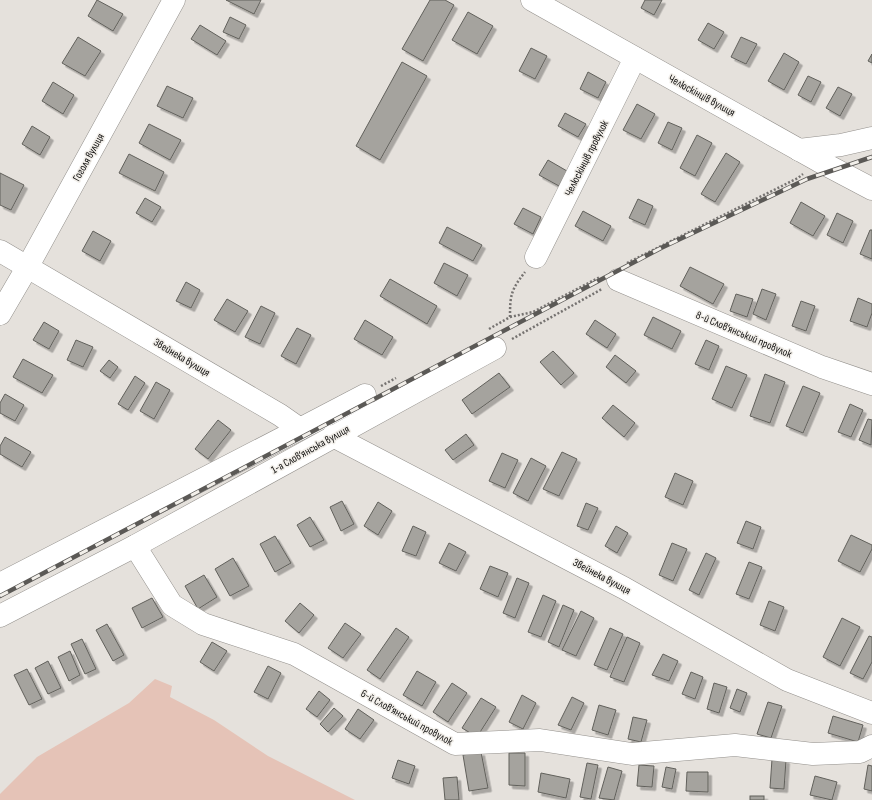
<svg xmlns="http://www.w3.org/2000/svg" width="872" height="800" font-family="'Sofia Sans Condensed',sans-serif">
  <defs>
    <filter id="shadow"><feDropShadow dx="3.5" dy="3.5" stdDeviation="0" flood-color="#0004"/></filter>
  </defs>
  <rect width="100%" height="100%" fill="#e5e1dc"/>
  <!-- green -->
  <polygon fill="#e5c3b7" points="155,679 172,686 170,697 214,720 268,756 355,800 0,800 0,794 37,757 129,703"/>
  <!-- building -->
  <g fill="#a5a39e" stroke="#61605b" filter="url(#shadow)">
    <polygon points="97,0 123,14 113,31 88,16"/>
    <polygon points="226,0 261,0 254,14"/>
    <polygon points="430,0 445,0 454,5 423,61 402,49"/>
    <polygon points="645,0 662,0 654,15 641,8"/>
    <polygon points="468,12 493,26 477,54 452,40"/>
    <polygon points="230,17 246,25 239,39 223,32"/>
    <polygon points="708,23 724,32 714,49 698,40"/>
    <polygon points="200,25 226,41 217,55 191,39"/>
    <polygon points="78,37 101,51 85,76 62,63"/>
    <polygon points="741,37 757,44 746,64 731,57"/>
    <polygon points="531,48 547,56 535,79 519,71"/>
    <polygon points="784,53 799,62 784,90 768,81"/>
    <polygon points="872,54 872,63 868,61"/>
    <polygon points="402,62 427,76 380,160 356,146"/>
    <polygon points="588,72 606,82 598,98 580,89"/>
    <polygon points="808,76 821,82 811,102 798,95"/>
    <polygon points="53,82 74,95 63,114 42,101"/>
    <polygon points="167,86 193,98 183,118 157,106"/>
    <polygon points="838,87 852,94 840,116 826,108"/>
    <polygon points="637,104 655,114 641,139 623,130"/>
    <polygon points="565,113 586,124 578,137 558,126"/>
    <polygon points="668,122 682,128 672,150 658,143"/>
    <polygon points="149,124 181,140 170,160 139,143"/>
    <polygon points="32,126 50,137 40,155 22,144"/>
    <polygon points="697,135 712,143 695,176 680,168"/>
    <polygon points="726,153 740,162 715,202 701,194"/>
    <polygon points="129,154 164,172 155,191 119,173"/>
    <polygon points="548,160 567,171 559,186 539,175"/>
    <polygon points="0,173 24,185 11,210 0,205"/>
    <polygon points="145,198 161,207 152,222 136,213"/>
    <polygon points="638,199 653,206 645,225 629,218"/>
    <polygon points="801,202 825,216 813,236 790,223"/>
    <polygon points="523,208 541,217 533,234 514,224"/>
    <polygon points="583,211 611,226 603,241 575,226"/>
    <polygon points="837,213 853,221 843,243 827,235"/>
    <polygon points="447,227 482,245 473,261 439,243"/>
    <polygon points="870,230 872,230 872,259 860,254"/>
    <polygon points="93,231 111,241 100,261 82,251"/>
    <polygon points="444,263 468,275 457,296 434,283"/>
    <polygon points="690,267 724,284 713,304 680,286"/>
    <polygon points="390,279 437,306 427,324 380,296"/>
    <polygon points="186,282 200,290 191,308 176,301"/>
    <polygon points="762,289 776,294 766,320 753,314"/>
    <polygon points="736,294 753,299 747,317 730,311"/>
    <polygon points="858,298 872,304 872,313 867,327 850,321"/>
    <polygon points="227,299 248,311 235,332 214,320"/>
    <polygon points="801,301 815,306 806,331 792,326"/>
    <polygon points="261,306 275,313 260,344 245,337"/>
    <polygon points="653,317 681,331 672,349 644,335"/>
    <polygon points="365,320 393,337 382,355 354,339"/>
    <polygon points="595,320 616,334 607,348 586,334"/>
    <polygon points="44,322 59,331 49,349 33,340"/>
    <polygon points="297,328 311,335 296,364 281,356"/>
    <polygon points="76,340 93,347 83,367 67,360"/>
    <polygon points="706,340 719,346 709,370 695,364"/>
    <polygon points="553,351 574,373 561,385 540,362"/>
    <polygon points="615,355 636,371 626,383 606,367"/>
    <polygon points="23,359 53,375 42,393 13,377"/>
    <polygon points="109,360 118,367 110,378 100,371"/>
    <polygon points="726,366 747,375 732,408 712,399"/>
    <polygon points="499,373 510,387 472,414 462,400"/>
    <polygon points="765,374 785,382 770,423 750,416"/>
    <polygon points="135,376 145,383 128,410 118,404"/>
    <polygon points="156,382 170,390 154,419 140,411"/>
    <polygon points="803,386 820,393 803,433 786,426"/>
    <polygon points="5,394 24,405 15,421 0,413 0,403"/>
    <polygon points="850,404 863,410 851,437 838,432"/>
    <polygon points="613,405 635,423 624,437 602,418"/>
    <polygon points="868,419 872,420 871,445 859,440"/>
    <polygon points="218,420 231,430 208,459 195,449"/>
    <polygon points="466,434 474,445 453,460 445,450"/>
    <polygon points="5,437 31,452 22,467 0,454 0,446"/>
    <polygon points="562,452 577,459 559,496 543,489"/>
    <polygon points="502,453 518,460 505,488 489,481"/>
    <polygon points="531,458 546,466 528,501 513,493"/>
    <polygon points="675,473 693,481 683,505 665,497"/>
    <polygon points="342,501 354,524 341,531 330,507"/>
    <polygon points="378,502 392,511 378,535 364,526"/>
    <polygon points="586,503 598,508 588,530 577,526"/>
    <polygon points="310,517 324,540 310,547 297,525"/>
    <polygon points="746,521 761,527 753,549 737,543"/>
    <polygon points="413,526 426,532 416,556 402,551"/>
    <polygon points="616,526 628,533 617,553 605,546"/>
    <polygon points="851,535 872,545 872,549 860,572 838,561"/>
    <polygon points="275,536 291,563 275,572 260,544"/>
    <polygon points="449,543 466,552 456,571 439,563"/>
    <polygon points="672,543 687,549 673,581 659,575"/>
    <polygon points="706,553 716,558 699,595 689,590"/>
    <polygon points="233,558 249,586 230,596 215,569"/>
    <polygon points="749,562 762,567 749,599 736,594"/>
    <polygon points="490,566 508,573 498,597 480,589"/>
    <polygon points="204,575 217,597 198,609 185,586"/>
    <polygon points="517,578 529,583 515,618 503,613"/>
    <polygon points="543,595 556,601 541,637 528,632"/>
    <polygon points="152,598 163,617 142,628 132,608"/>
    <polygon points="769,601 784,607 775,631 760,625"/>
    <polygon points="300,603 314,615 299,633 285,621"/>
    <polygon points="563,605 574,610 559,647 548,642"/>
    <polygon points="581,611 594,618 576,656 562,650"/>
    <polygon points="842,618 860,627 840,666 823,657"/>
    <polygon points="345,623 361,634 343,658 328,648"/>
    <polygon points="107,624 124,655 113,661 96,630"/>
    <polygon points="396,628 409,637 380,679 367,670"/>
    <polygon points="610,628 623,634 607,670 594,665"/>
    <polygon points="869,636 872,637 872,662 863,679 850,673"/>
    <polygon points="627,637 640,643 624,682 610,677"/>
    <polygon points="82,639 96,669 85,674 71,644"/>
    <polygon points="212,642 227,651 214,671 200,662"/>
    <polygon points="70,651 80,675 69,681 58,657"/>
    <polygon points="663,654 678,661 669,681 652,675"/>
    <polygon points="48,661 61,688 48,694 35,668"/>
    <polygon points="268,666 281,673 268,699 254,692"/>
    <polygon points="27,669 42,699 29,705 14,675"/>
    <polygon points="417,671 436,682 422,706 403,695"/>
    <polygon points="691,672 703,677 695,699 682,694"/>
    <polygon points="452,683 467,693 448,722 433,712"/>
    <polygon points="714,683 727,687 719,713 707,709"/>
    <polygon points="737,689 747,693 740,712 730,708"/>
    <polygon points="319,691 330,700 317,717 306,709"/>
    <polygon points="522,695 536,703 523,729 509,722"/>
    <polygon points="572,697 584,703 571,730 558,725"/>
    <polygon points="481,698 496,707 477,737 462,728"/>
    <polygon points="768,702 782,706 771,738 757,734"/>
    <polygon points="599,705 616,710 608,735 592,730"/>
    <polygon points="334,708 343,716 328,732 320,724"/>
    <polygon points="358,709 374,720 360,739 345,729"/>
    <polygon points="833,716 863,725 858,742 828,733"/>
    <polygon points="633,717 647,720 641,742 628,739"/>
    <polygon points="481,752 488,788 469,791 463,755"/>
    <polygon points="509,753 525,753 525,786 509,785"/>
    <polygon points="772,759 786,760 784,789 770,788"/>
    <polygon points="398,760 415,766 409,784 392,778"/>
    <polygon points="587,763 598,765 591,799 580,797"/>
    <polygon points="639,765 654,766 652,787 637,786"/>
    <polygon points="868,765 872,766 872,791 864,789"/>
    <polygon points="608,767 622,771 614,800 599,798"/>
    <polygon points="666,767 676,769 672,789 662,787"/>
    <polygon points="687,772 708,772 708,792 686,791"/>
    <polygon points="541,773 570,779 566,798 538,792"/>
    <polygon points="815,776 837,782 832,800 810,795"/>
    <polygon points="457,777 459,800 445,800 443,778"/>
    <rect x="750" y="796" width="14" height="4"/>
  </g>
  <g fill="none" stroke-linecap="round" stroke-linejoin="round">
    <defs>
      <g id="minor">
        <polyline points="532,0 819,161 872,189"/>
        <polyline points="799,150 841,145 872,138"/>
        <polyline points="0,251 280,415 300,429 365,395"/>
        <polyline points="536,257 635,58"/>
        <polyline points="618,280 822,367 872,384"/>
        <polyline points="0,314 28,266 174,0"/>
        <polyline points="333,436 624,588 787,680 872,713"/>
        <polyline points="135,546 172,605 203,624 294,654 455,744 540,740 632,754 735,745 813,754 860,752 872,746"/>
        <polyline points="0,584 300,429"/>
        <polyline points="0,616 135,546 495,348"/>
      </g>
    </defs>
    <!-- minor casing -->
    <use href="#minor" stroke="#93908c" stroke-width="23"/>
    <!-- path -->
    <g stroke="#767371" stroke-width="2.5" stroke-dasharray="2 2" stroke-linecap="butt">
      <polyline points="627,263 798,178 803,174"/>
      <polyline points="510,317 533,312 600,277"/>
      <path d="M489 329 510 317C510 295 511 290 525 272"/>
      <polyline points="512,339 602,289"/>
      <polyline points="381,386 396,378"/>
    </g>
    <!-- minor -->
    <use href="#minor" stroke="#fff" stroke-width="22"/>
    <defs>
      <polyline id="rail" points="0,596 661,248 807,179 872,157"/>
    </defs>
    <!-- rail casing -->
    <use href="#rail" stroke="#5b5956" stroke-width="4.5"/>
    <!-- rail -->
    <use href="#rail" stroke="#f2efea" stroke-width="3" stroke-dasharray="9" stroke-linecap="butt"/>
  </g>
  <g text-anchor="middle" stroke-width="3" stroke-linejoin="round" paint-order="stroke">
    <!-- street labels -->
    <g font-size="11" fill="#100f0e" stroke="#f2efea">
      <text transform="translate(702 95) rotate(29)" y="4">Челюскінців вулиця</text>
      <text transform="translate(88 157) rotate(-61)" y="4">Гоголя вулиця</text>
      <text transform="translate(586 158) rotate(-63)" y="4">Челюскінців провулок</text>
      <text transform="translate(744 334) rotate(23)" y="4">8-й Слов’янський провулок</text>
      <text transform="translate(182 357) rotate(31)" y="4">Звейнека вулиця</text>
      <text transform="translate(310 449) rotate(-29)" y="4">1-а Слов’янська вулиця</text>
      <text transform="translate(602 576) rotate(28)" y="4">Звейнека вулиця</text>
      <text transform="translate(407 717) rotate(29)" y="4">6-й Слов’янський провулок</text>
    </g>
  </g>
</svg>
